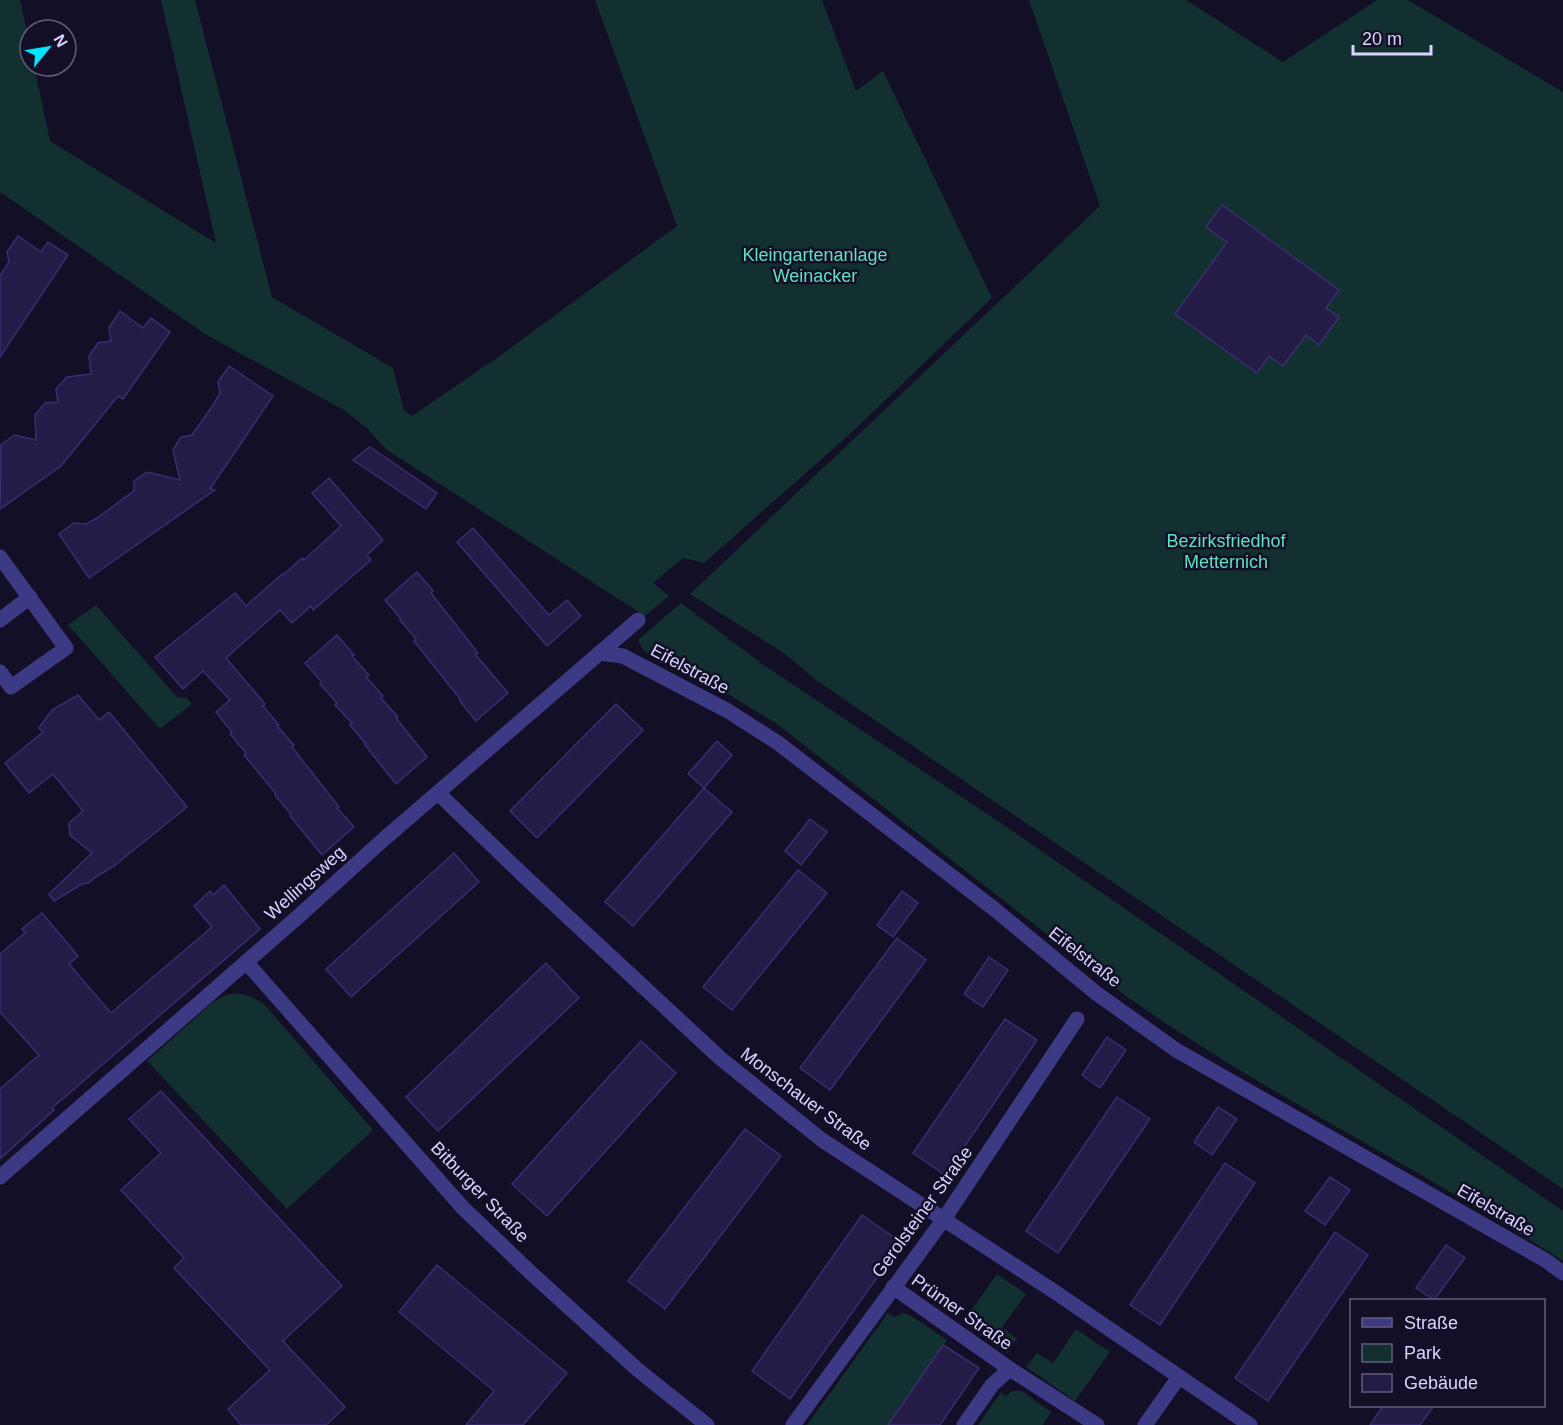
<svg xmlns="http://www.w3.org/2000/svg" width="1563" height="1425" font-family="Helvetica,sans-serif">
  <rect width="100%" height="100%" fill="#130f26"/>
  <!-- green -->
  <g fill="#12302f">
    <polygon points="0,0 20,0 30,46 30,66 34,66 50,141 216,243 161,0 195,0 272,297 393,368 404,410 412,416 501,355 677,226 595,0 822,0 856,91 883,71 992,298 852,432 704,563 683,558 653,583 669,596 645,616 387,450 366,427 344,410 205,334 0,192"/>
    <polygon points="1029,0 1186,0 1283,62 1377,0 1408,0 1563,92 1563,1189 816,680 784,653 690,594 1100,206"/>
    <path d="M681 603 765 666 1005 826 1563 1211V1261C1422 1169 1268 1096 1130 999L777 724 718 688 644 651 638 640Z"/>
    <polygon points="96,605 177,697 187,698 192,704 160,729 68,625"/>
    <polygon points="237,993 247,995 264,1004 373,1130 287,1209 147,1061 213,1002 226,995"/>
    <polygon points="997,1274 1026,1294 1002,1327 1017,1339 1007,1353 963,1322"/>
    <polygon points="888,1313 894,1317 903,1313 910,1315 947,1340 888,1425 807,1425"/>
    <polygon points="1076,1329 1110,1352 1075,1401 1026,1367 1037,1353 1053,1363"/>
    <polygon points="1012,1391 1022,1391 1051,1412 1043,1425 978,1425 1001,1392 1006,1396"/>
  </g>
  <!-- building -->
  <g fill="#241b47" stroke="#3b2d73" stroke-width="1.5">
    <polygon points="1222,205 1339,290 1326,308 1339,317 1319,345 1306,335 1283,366 1269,356 1257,373 1175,314 1227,242 1206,227"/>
    <polygon points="18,236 41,252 48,242 68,255 0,357 0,276 9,262 7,252"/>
    <polygon points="120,311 143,328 151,318 170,332 123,399 118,396 61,466 0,509 1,445 14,435 36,440 35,415 45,403 58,402 56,389 67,377 91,374 89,356 98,343 111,341 109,328"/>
    <polygon points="229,366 273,396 210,489 215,490 89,578 59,534 74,523 86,524 97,518 134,491 134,481 147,472 180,480 173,450 181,437 192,435 211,408 220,393 218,382"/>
    <polygon points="370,447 437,493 426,509 353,460"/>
    <polygon points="329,478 383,540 367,555 371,560 313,610 311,606 292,623 280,610 226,658 265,704 263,706 279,725 277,726 294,745 292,747 339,807 337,808 354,827 322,855 290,816 291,814 275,795 276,794 244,755 246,753 230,734 232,732 216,712 230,700 203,671 183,689 155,657 235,593 246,606 282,574 283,575 302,558 304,560 341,526 312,493"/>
    <polygon points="473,528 549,615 567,600 581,616 547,646 457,542"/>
    <polygon points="417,572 433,591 431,593 478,653 475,654 508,693 476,721 460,701 461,700 414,641 416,639 400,620 401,619 385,600"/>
    <polygon points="337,635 354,655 352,656 369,675 366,677 383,696 381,698 398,717 396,718 427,757 396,784 365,745 366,744 350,725 352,723 335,705 337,703 320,684 322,682 305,663"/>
    <polygon points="78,695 99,720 109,712 187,807 114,866 94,878 89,883 82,884 54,901 49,894 92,853 70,835 69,823 83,811 53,774 29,793 5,763 43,732 39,728 52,710"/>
    <polygon points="616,704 643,730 537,838 510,811"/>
    <polygon points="717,741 732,755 704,788 688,774"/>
    <polygon points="704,788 732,812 633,926 605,902"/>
    <polygon points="810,819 827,832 801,865 785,851"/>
    <polygon points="454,853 479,882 351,997 326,969"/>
    <polygon points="798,870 827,893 732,1010 703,987"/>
    <polygon points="224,885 260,929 52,1108 54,1110 0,1159 0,1089 39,1055 0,1012 0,954 25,933 22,929 42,913 78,956 69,964 111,1013 212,927 194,906 210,891 213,895"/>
    <polygon points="902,891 918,903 893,937 877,925"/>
    <polygon points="897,938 926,960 830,1090 800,1068"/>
    <polygon points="989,957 1008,970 983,1007 964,994"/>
    <polygon points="546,963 579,998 438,1131 406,1097"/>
    <polygon points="1005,1019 1037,1040 945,1175 913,1153"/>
    <polygon points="1107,1037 1126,1050 1100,1088 1082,1075"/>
    <polygon points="641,1041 676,1073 547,1216 512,1184"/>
    <polygon points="161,1091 342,1286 283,1341 345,1407 326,1425 241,1425 228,1409 270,1370 174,1268 184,1258 121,1190 161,1153 129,1119"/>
    <polygon points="1117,1097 1150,1119 1058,1253 1026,1231"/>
    <polygon points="1218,1107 1237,1119 1212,1155 1194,1142"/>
    <polygon points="745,1129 781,1156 665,1309 628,1281"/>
    <polygon points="1225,1163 1255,1183 1160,1325 1130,1305"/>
    <polygon points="1330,1177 1350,1190 1325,1225 1305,1211"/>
    <polygon points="862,1215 902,1243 790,1399 752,1371"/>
    <polygon points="1335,1232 1368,1255 1268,1401 1235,1378"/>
    <polygon points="1446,1245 1465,1258 1434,1300 1416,1288"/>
    <polygon points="437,1265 567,1373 523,1425 466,1425 494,1391 399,1312"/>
    <polygon points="943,1345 979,1368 940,1425 888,1425"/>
    <polygon points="1383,1406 1434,1406 1420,1425 1370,1425"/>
  </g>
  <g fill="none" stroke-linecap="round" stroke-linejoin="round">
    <!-- minor -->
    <g stroke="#3d3a85" stroke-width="15">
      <polyline points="0,557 66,648 11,687 0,672"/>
      <polyline points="0,620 30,597"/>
      <polyline points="599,653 623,656 728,711 778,743 993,908 1096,993 1176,1050 1545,1260 1563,1273"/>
      <polyline points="438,793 524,876 720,1058 822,1140 1055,1292 1250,1425"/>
      <polyline points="246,962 463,1208 531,1273 638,1370 707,1425"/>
      <polyline points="0,1177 300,915 384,839 638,620"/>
      <polyline points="893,1287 1010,1369 1097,1425"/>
      <polyline points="793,1425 944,1219 1077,1019"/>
      <polyline points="964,1425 992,1385 1010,1369"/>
      <polyline points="1145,1425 1179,1377"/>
    </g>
  </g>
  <g text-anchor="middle" stroke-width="5" stroke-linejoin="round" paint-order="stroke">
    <!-- park labels -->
    <g font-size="18" fill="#5fe0c0" stroke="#130f26">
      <text x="815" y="261">Kleingartenanlage<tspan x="815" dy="21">Weinacker</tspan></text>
      <text x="1226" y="547">Bezirksfriedhof<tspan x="1226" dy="21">Metternich</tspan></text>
    </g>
    <!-- street labels -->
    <g font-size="18" fill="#d9d4ff" stroke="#130f26">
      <text transform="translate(690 669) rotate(28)" y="6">Eifelstraße</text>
      <text transform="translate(305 883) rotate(-42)" y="6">Wellingsweg</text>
      <text transform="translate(1085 957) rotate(38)" y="6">Eifelstraße</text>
      <text transform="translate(806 1099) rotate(37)" y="6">Monschauer Straße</text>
      <text transform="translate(480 1192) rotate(46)" y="6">Bitburger Straße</text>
      <text transform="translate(1496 1210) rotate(30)" y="6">Eifelstraße</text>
      <text transform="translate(922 1212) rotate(-54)" y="6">Gerolsteiner Straße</text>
      <text transform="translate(962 1312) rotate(35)" y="6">Prümer Straße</text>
    </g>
  </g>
  <!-- legend -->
  <rect x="1350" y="1299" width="195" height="108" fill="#130f26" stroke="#625e7d" stroke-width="1.5"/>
  <rect x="1362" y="1318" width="30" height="9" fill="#3d3a85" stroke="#625e7d" stroke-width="1.5"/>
  <text x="1404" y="1329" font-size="18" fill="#d9d4ff">Straße</text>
  <rect x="1362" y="1344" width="30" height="18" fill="#12302f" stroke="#625e7d" stroke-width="1.5"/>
  <text x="1404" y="1359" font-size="18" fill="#d9d4ff">Park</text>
  <rect x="1362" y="1374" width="30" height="18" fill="#241b47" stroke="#625e7d" stroke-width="1.5"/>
  <text x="1404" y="1389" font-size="18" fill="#d9d4ff">Gebäude</text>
  <!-- north arrow -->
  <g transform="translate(48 48) rotate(60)"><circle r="28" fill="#130f26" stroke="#625e7d" stroke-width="1.5"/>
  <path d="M0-4.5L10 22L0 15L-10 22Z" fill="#00e5ff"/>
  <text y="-9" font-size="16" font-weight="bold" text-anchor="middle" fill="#d9d4ff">N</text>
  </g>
  <!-- scale -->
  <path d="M1353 45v9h78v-9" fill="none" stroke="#d9d4ff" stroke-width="3"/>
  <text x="1362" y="45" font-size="18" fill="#d9d4ff" stroke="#130f26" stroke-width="4.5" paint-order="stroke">20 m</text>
</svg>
